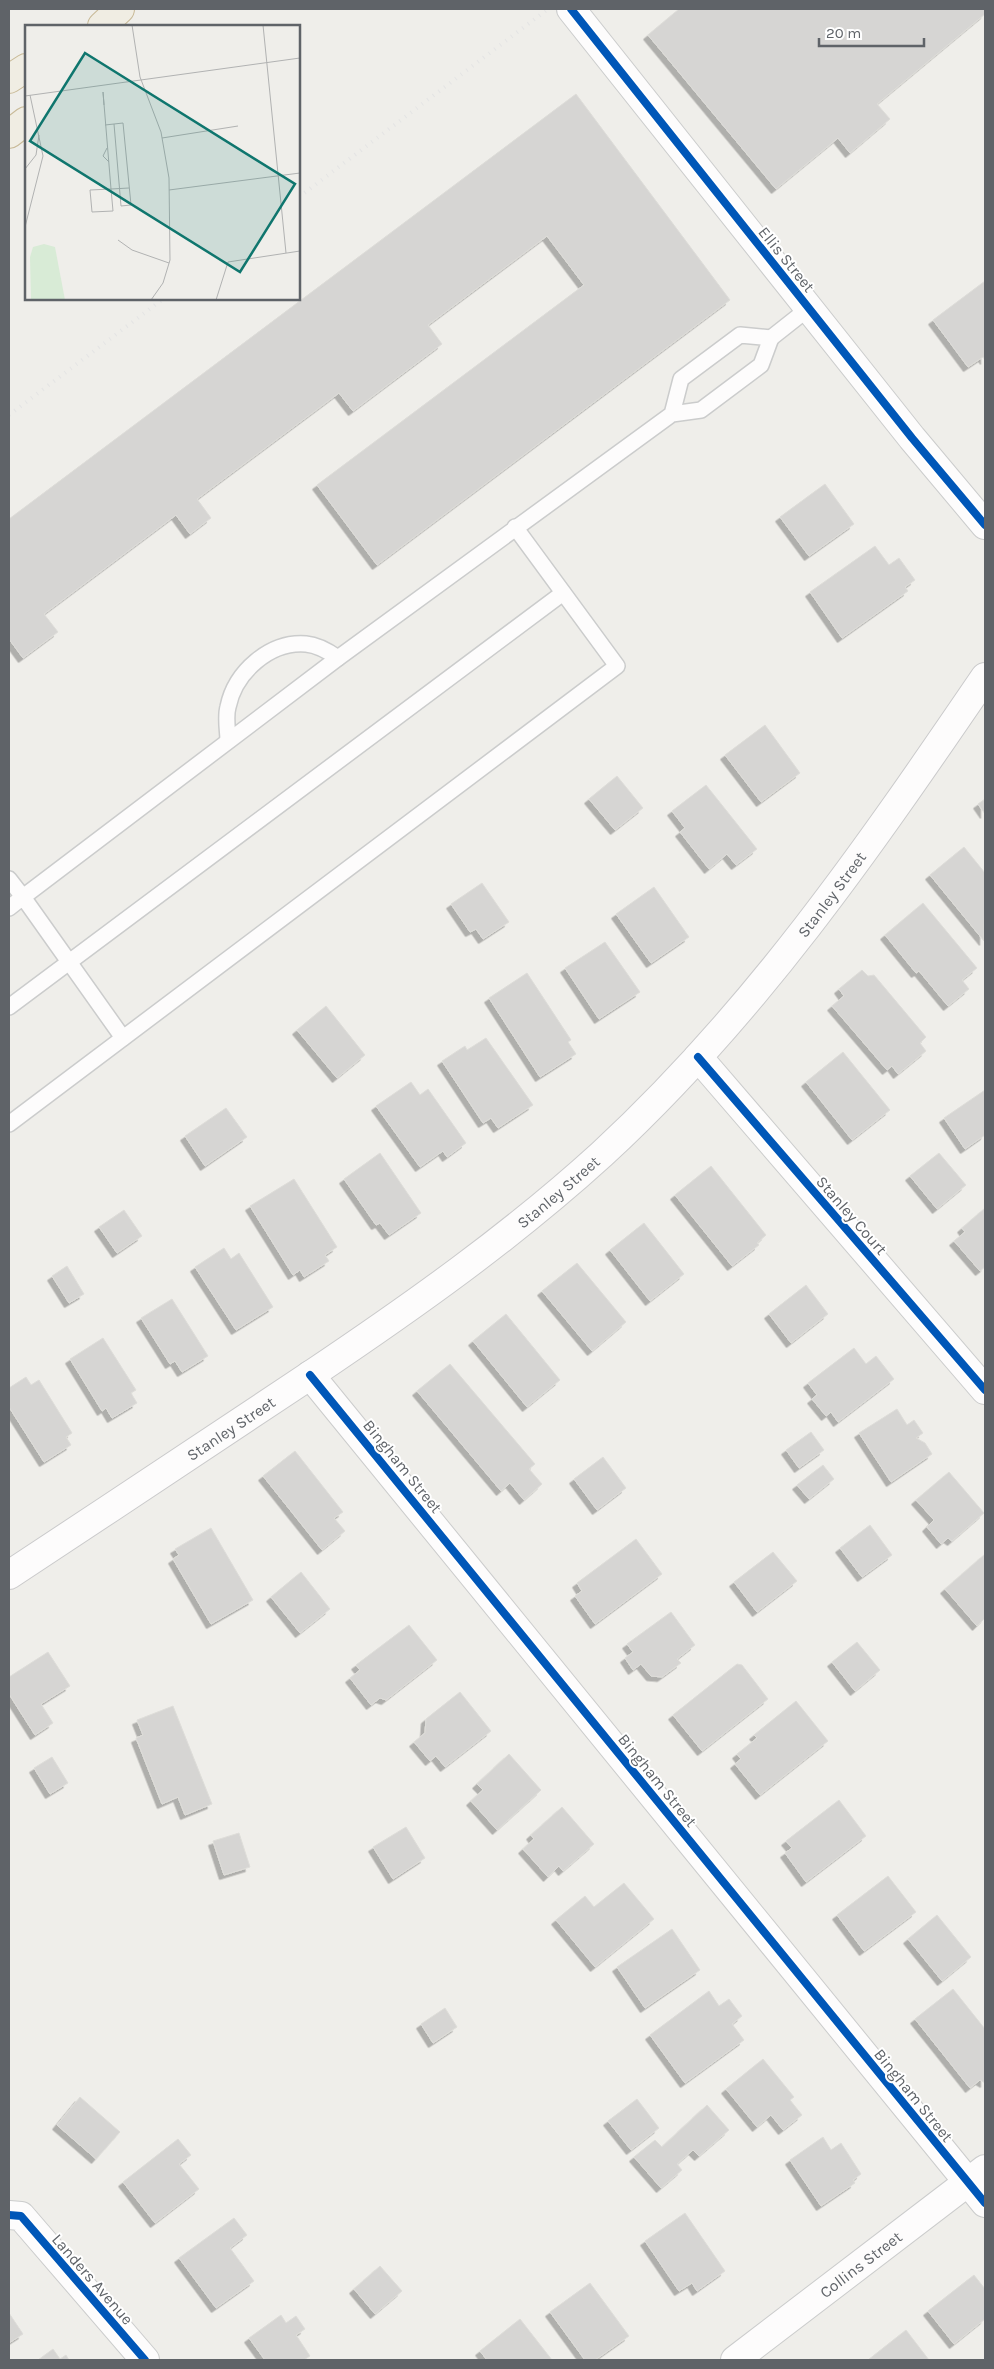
<svg xmlns="http://www.w3.org/2000/svg" width="994" height="2369" font-family="Karla,sans-serif">
  <defs>
    <filter id="shadow"><feDropShadow dx="-4.5" dy="4.5" stdDeviation="0" flood-color="#0004"/></filter>
  </defs>
  <rect width="100%" height="100%" fill="#efeeea"/>
  <!-- building -->
  <g fill="#d6d5d3" stroke="#deddd9" filter="url(#shadow)">
    <polygon points="679,9 985,9 985,14 877,104 890,119 850,153 838,138 776,189 648,35"/>
    <polygon points="576,94 730,300 377,565 317,485 584,285 547,236 428,325 442,344 353,411 339,393 197,499 211,518 190,534 176,515 44,614 58,632 23,658 9,639 9,519"/>
    <polygon points="985,281 985,360 983,357 968,367 933,320"/>
    <polygon points="825,484 854,524 809,556 780,517"/>
    <polygon points="875,546 889,565 899,558 915,580 905,587 908,591 842,638 810,592"/>
    <polygon points="765,725 800,773 761,802 725,755"/>
    <polygon points="617,776 643,808 615,830 589,799"/>
    <polygon points="706,785 757,849 736,865 727,854 709,869 680,832 685,828 672,811"/>
    <polygon points="985,799 985,814 978,804"/>
    <polygon points="964,847 985,873 984,941 930,875"/>
    <polygon points="482,883 509,922 483,939 476,929 470,932 451,904"/>
    <polygon points="654,887 689,937 651,963 616,914"/>
    <polygon points="923,903 977,968 962,980 969,989 948,1006 919,971 916,973 885,935"/>
    <polygon points="605,942 640,992 599,1019 565,968"/>
    <polygon points="862,970 868,976 874,975 926,1037 920,1043 926,1051 898,1074 892,1066 887,1070 832,1006 844,996 839,989"/>
    <polygon points="527,973 571,1040 568,1042 576,1054 540,1077 489,998"/>
    <polygon points="326,1006 365,1055 337,1078 297,1030"/>
    <polygon points="486,1038 533,1105 498,1128 491,1118 483,1123 442,1061 465,1046 467,1050"/>
    <polygon points="843,1052 890,1110 852,1140 806,1082"/>
    <polygon points="411,1082 420,1095 428,1089 466,1143 447,1157 443,1151 420,1167 376,1106"/>
    <polygon points="985,1090 985,1135 965,1149 944,1118"/>
    <polygon points="226,1108 247,1137 205,1166 185,1136"/>
    <polygon points="380,1153 421,1213 389,1235 380,1223 376,1225 344,1179"/>
    <polygon points="939,1153 966,1185 937,1209 910,1176"/>
    <polygon points="711,1166 766,1235 757,1243 759,1245 732,1266 675,1195"/>
    <polygon points="294,1179 337,1247 325,1255 329,1261 304,1277 300,1270 293,1275 250,1206"/>
    <polygon points="985,1208 985,1267 980,1271 954,1241 965,1232 962,1228"/>
    <polygon points="124,1210 142,1236 117,1253 99,1227"/>
    <polygon points="644,1223 684,1274 650,1301 610,1250"/>
    <polygon points="224,1248 231,1259 239,1253 273,1307 236,1330 195,1267"/>
    <polygon points="577,1263 626,1322 592,1351 542,1291"/>
    <polygon points="67,1266 84,1294 69,1303 52,1276"/>
    <polygon points="806,1285 828,1314 791,1343 769,1314"/>
    <polygon points="172,1299 208,1356 182,1372 175,1361 170,1364 141,1318"/>
    <polygon points="506,1314 560,1380 527,1407 473,1341"/>
    <polygon points="103,1338 136,1390 131,1393 137,1403 112,1418 106,1408 102,1411 70,1359"/>
    <polygon points="854,1348 866,1364 876,1356 894,1379 838,1422 831,1412 826,1416 812,1399 817,1395 808,1383"/>
    <polygon points="450,1364 535,1464 529,1469 542,1484 524,1500 510,1483 501,1491 417,1391"/>
    <polygon points="26,1377 31,1385 39,1380 72,1433 66,1437 71,1445 44,1462 9,1407 9,1388"/>
    <polygon points="897,1409 907,1425 914,1420 923,1433 916,1438 925,1443 932,1454 891,1482 859,1433"/>
    <polygon points="811,1432 824,1450 799,1468 786,1450"/>
    <polygon points="295,1451 343,1512 334,1518 345,1531 322,1550 263,1476"/>
    <polygon points="603,1457 626,1488 597,1510 574,1479"/>
    <polygon points="823,1465 834,1479 809,1499 797,1485"/>
    <polygon points="949,1472 984,1513 952,1541 948,1538 941,1544 927,1527 934,1520 916,1500"/>
    <polygon points="870,1525 892,1555 862,1577 840,1548"/>
    <polygon points="211,1528 253,1600 211,1624 173,1559 179,1555 175,1549"/>
    <polygon points="636,1539 662,1574 595,1624 575,1596 582,1591 577,1583"/>
    <polygon points="773,1552 797,1581 757,1612 734,1582"/>
    <polygon points="985,1554 985,1618 977,1626 945,1589"/>
    <polygon points="301,1572 330,1609 300,1633 271,1597"/>
    <polygon points="671,1612 695,1645 677,1659 681,1663 662,1677 651,1676 641,1664 633,1670 625,1658 633,1652 627,1644"/>
    <polygon points="409,1625 437,1660 386,1700 380,1698 371,1705 350,1678 360,1670 356,1665"/>
    <polygon points="857,1642 880,1670 855,1691 832,1662"/>
    <polygon points="48,1652 70,1686 41,1704 53,1723 35,1735 9,1694 9,1677"/>
    <polygon points="737,1664 742,1665 768,1699 702,1751 673,1715"/>
    <polygon points="460,1692 491,1731 445,1767 436,1756 430,1761 414,1742 425,1733 426,1719"/>
    <polygon points="796,1701 828,1741 760,1795 735,1764 741,1759 737,1754 757,1738 754,1735"/>
    <polygon points="173,1706 212,1804 185,1815 178,1797 162,1804 136,1738 143,1735 137,1720"/>
    <polygon points="509,1754 541,1790 497,1830 471,1801 483,1790 477,1784"/>
    <polygon points="52,1757 68,1783 50,1794 34,1768"/>
    <polygon points="839,1800 866,1836 806,1882 785,1853 792,1848 786,1841"/>
    <polygon points="562,1807 594,1844 563,1871 559,1866 548,1877 523,1849 534,1839 531,1835"/>
    <polygon points="406,1827 425,1858 393,1879 373,1847"/>
    <polygon points="239,1833 250,1867 224,1875 213,1841"/>
    <polygon points="888,1876 916,1912 864,1951 837,1915"/>
    <polygon points="624,1883 654,1919 595,1967 556,1920 585,1896 594,1907"/>
    <polygon points="937,1915 971,1957 942,1981 908,1939"/>
    <polygon points="672,1929 700,1970 645,2008 617,1967"/>
    <polygon points="953,1989 985,2029 985,2083 980,2080 970,2088 915,2019"/>
    <polygon points="709,1991 719,2006 729,1999 742,2016 732,2024 744,2040 685,2083 650,2035"/>
    <polygon points="445,2008 457,2027 433,2043 421,2024"/>
    <polygon points="763,2059 794,2097 790,2100 802,2115 783,2130 771,2115 757,2127 726,2089"/>
    <polygon points="80,2097 120,2132 96,2159 57,2125"/>
    <polygon points="637,2099 659,2128 631,2150 608,2121"/>
    <polygon points="707,2105 729,2130 699,2156 693,2150 677,2164 682,2170 661,2188 634,2157 655,2140 662,2147"/>
    <polygon points="823,2137 831,2150 841,2143 861,2174 853,2180 855,2183 821,2206 790,2160"/>
    <polygon points="178,2139 191,2155 179,2164 199,2189 155,2223 123,2182"/>
    <polygon points="685,2213 725,2271 697,2291 692,2283 679,2291 645,2241"/>
    <polygon points="234,2218 247,2235 230,2248 254,2281 216,2308 179,2258"/>
    <polygon points="380,2266 402,2291 375,2314 354,2289"/>
    <polygon points="974,2275 985,2289 985,2319 954,2344 928,2311"/>
    <polygon points="590,2283 629,2336 595,2360 585,2360 550,2312"/>
    <polygon points="9,2313 23,2334 9,2343"/>
    <polygon points="281,2315 286,2323 296,2316 305,2329 296,2335 310,2356 304,2360 265,2360 249,2338"/>
    <polygon points="520,2319 552,2360 487,2360 480,2351"/>
    <polygon points="906,2330 929,2360 868,2360"/>
    <polygon points="53,2349 60,2359 66,2355 69,2360 38,2360"/>
  </g>
  <g fill="none" stroke-linecap="round" stroke-linejoin="round">
    <defs>
      <g id="service">
        <polyline points="771,338 809,308"/>
        <path d="M228 741C228 731 225 717 228 707 235 672 270 641 306 644 318 645 328 651 338 658"/>
        <polyline points="9,879 23,897 338,658 672,414 701,410 761,365 771,338 740,335 681,379 672,414"/>
        <polyline points="9,908 23,897 123,1038"/>
        <polyline points="9,1007 563,593"/>
        <polyline points="9,1124 617,666 515,527"/>
      </g>
      <g id="minor">
        <polyline points="698,1057 985,1390"/>
        <polyline points="310,1375 985,2203"/>
        <polyline points="9,2215 21,2216 145,2360"/>
        <path id="s1" d="M735 2360 985 2169"/>
      </g>
      <polyline id="tertiary" points="571,9 912,438 985,525"/>
      <g id="secondary">
        <path id="s2" d="M9 1575C110 1508 211 1442 312 1374 413 1306 512 1236 602 1154 755 1013 869 847 985 677"/>
      </g>
      <g id="motorway">
        <polyline points="102,26 120,9"/>
        <polyline points="9,79 26,68"/>
        <polyline points="9,134 26,121"/>
      </g>
    </defs>
    <!-- service casing -->
    <use href="#service" stroke="#cbcccc" stroke-width="18"/>
    <!-- minor casing -->
    <use href="#minor" stroke="#cbcccc" stroke-width="30"/>
    <!-- tertiary casing -->
    <use href="#tertiary" stroke="#cbcccc" stroke-width="30"/>
    <!-- secondary casing -->
    <use href="#secondary" stroke="#cacacb" stroke-width="30"/>
    <!-- motorway casing -->
    <use href="#motorway" stroke="#c8b996" stroke-width="30"/>
    <!-- service -->
    <use href="#service" stroke="#fdfcfc" stroke-width="15"/>
    <!-- minor -->
    <use href="#minor" stroke="#fdfcfc" stroke-width="28"/>
    <!-- tertiary -->
    <use href="#tertiary" stroke="#fdfcfc" stroke-width="28"/>
    <!-- secondary -->
    <use href="#secondary" stroke="#fdfcfc" stroke-width="28"/>
    <!-- motorway -->
    <use href="#motorway" stroke="#f0ede3" stroke-width="28"/>
    <!-- rail -->
    <g stroke="#e4e4e4" stroke-width="4" stroke-dasharray="1 6" stroke-linecap="butt">
      <polyline points="299,197 548,9"/>
      <polyline points="9,415 163,299"/>
    </g>
    <defs>
      <g id="cycleway">
        <polyline points="571,9 912,438 985,525"/>
        <polyline points="698,1057 985,1390"/>
        <polyline points="310,1375 985,2203"/>
        <polyline points="9,2215 21,2216 145,2360"/>
      </g>
    </defs>
    <!-- cycleway casing -->
    <use href="#cycleway" stroke="#fff" stroke-width="11"/>
    <!-- cycleway -->
    <use href="#cycleway" stroke="#0057b8" stroke-width="8"/>
  </g>
  <g text-anchor="middle" stroke-width="4" stroke-linejoin="round" paint-order="stroke">
    <!-- street labels -->
    <g font-size="16" fill="#5f6368" stroke="#fff">
      <text transform="translate(787 259) rotate(51)" y="6">Ellis Street</text>
      <text dy="6" stroke="none"><textPath href="#s2" startOffset="1075">Stanley Street</textPath></text>
      <text dy="6" stroke="none"><textPath href="#s2" startOffset="670">Stanley Street</textPath></text>
      <text transform="translate(852 1215) rotate(49)" y="6">Stanley Court</text>
      <text dy="6" stroke="none"><textPath href="#s2" startOffset="266">Stanley Street</textPath></text>
      <text transform="translate(403 1466) rotate(51)" y="6">Bingham Street</text>
      <text transform="translate(658 1780) rotate(51)" y="6">Bingham Street</text>
      <text transform="translate(914 2095) rotate(51)" y="6">Bingham Street</text>
      <text dy="6" stroke="none"><textPath href="#s1" startOffset="158">Collins Street</textPath></text>
      <text transform="translate(93 2279) rotate(49)" y="6">Landers Avenue</text>
    </g>
  </g>
  <!-- overview -->
  <g transform="translate(25 25)">
    <rect width="275" height="275" fill="#efeeea"/>
    <path d="M19 219 30 222 40 275H6L5 232 8 222Z" fill="#d8ebd6"/>
    <path fill="none" stroke="#b1b2b2" stroke-width="1" d="M107 0 115 52 136 107 144 153 145 235 138 258 126 275M238 0 261 228M0 71 275 33M79 80 78 67 86 164 65 165 67 187 88 186 86 164 104 163M80 100 98 98 106 180 96 181 89 99M137 113 213 101M82 123 78 131 84 137M0 144 11 130 14 110M144 165 275 148M0 202 18 131 5 70M93 215 107 225 144 238M191 275 203 237 275 226"/>
    <path fill="#0f766e" fill-opacity="0.15" stroke="#0f766e" stroke-width="2.5" d="M60 28 270 159 215 247 5 116Z"/>
    <rect width="275" height="275" fill="none" stroke="#5f6368" stroke-width="2.5"/>
  </g>
  <!-- border -->
  <rect width="994" height="2369" fill="none" stroke="#5f6368" stroke-width="20"/>
  <!-- scale -->
  <path d="M819 38v8h105v-8" fill="none" stroke="#5f6368" stroke-width="2.5"/>
  <text x="826" y="38" font-size="15" fill="#5f6368" stroke="#ffffff" stroke-width="4" paint-order="stroke">20 m</text>
</svg>
